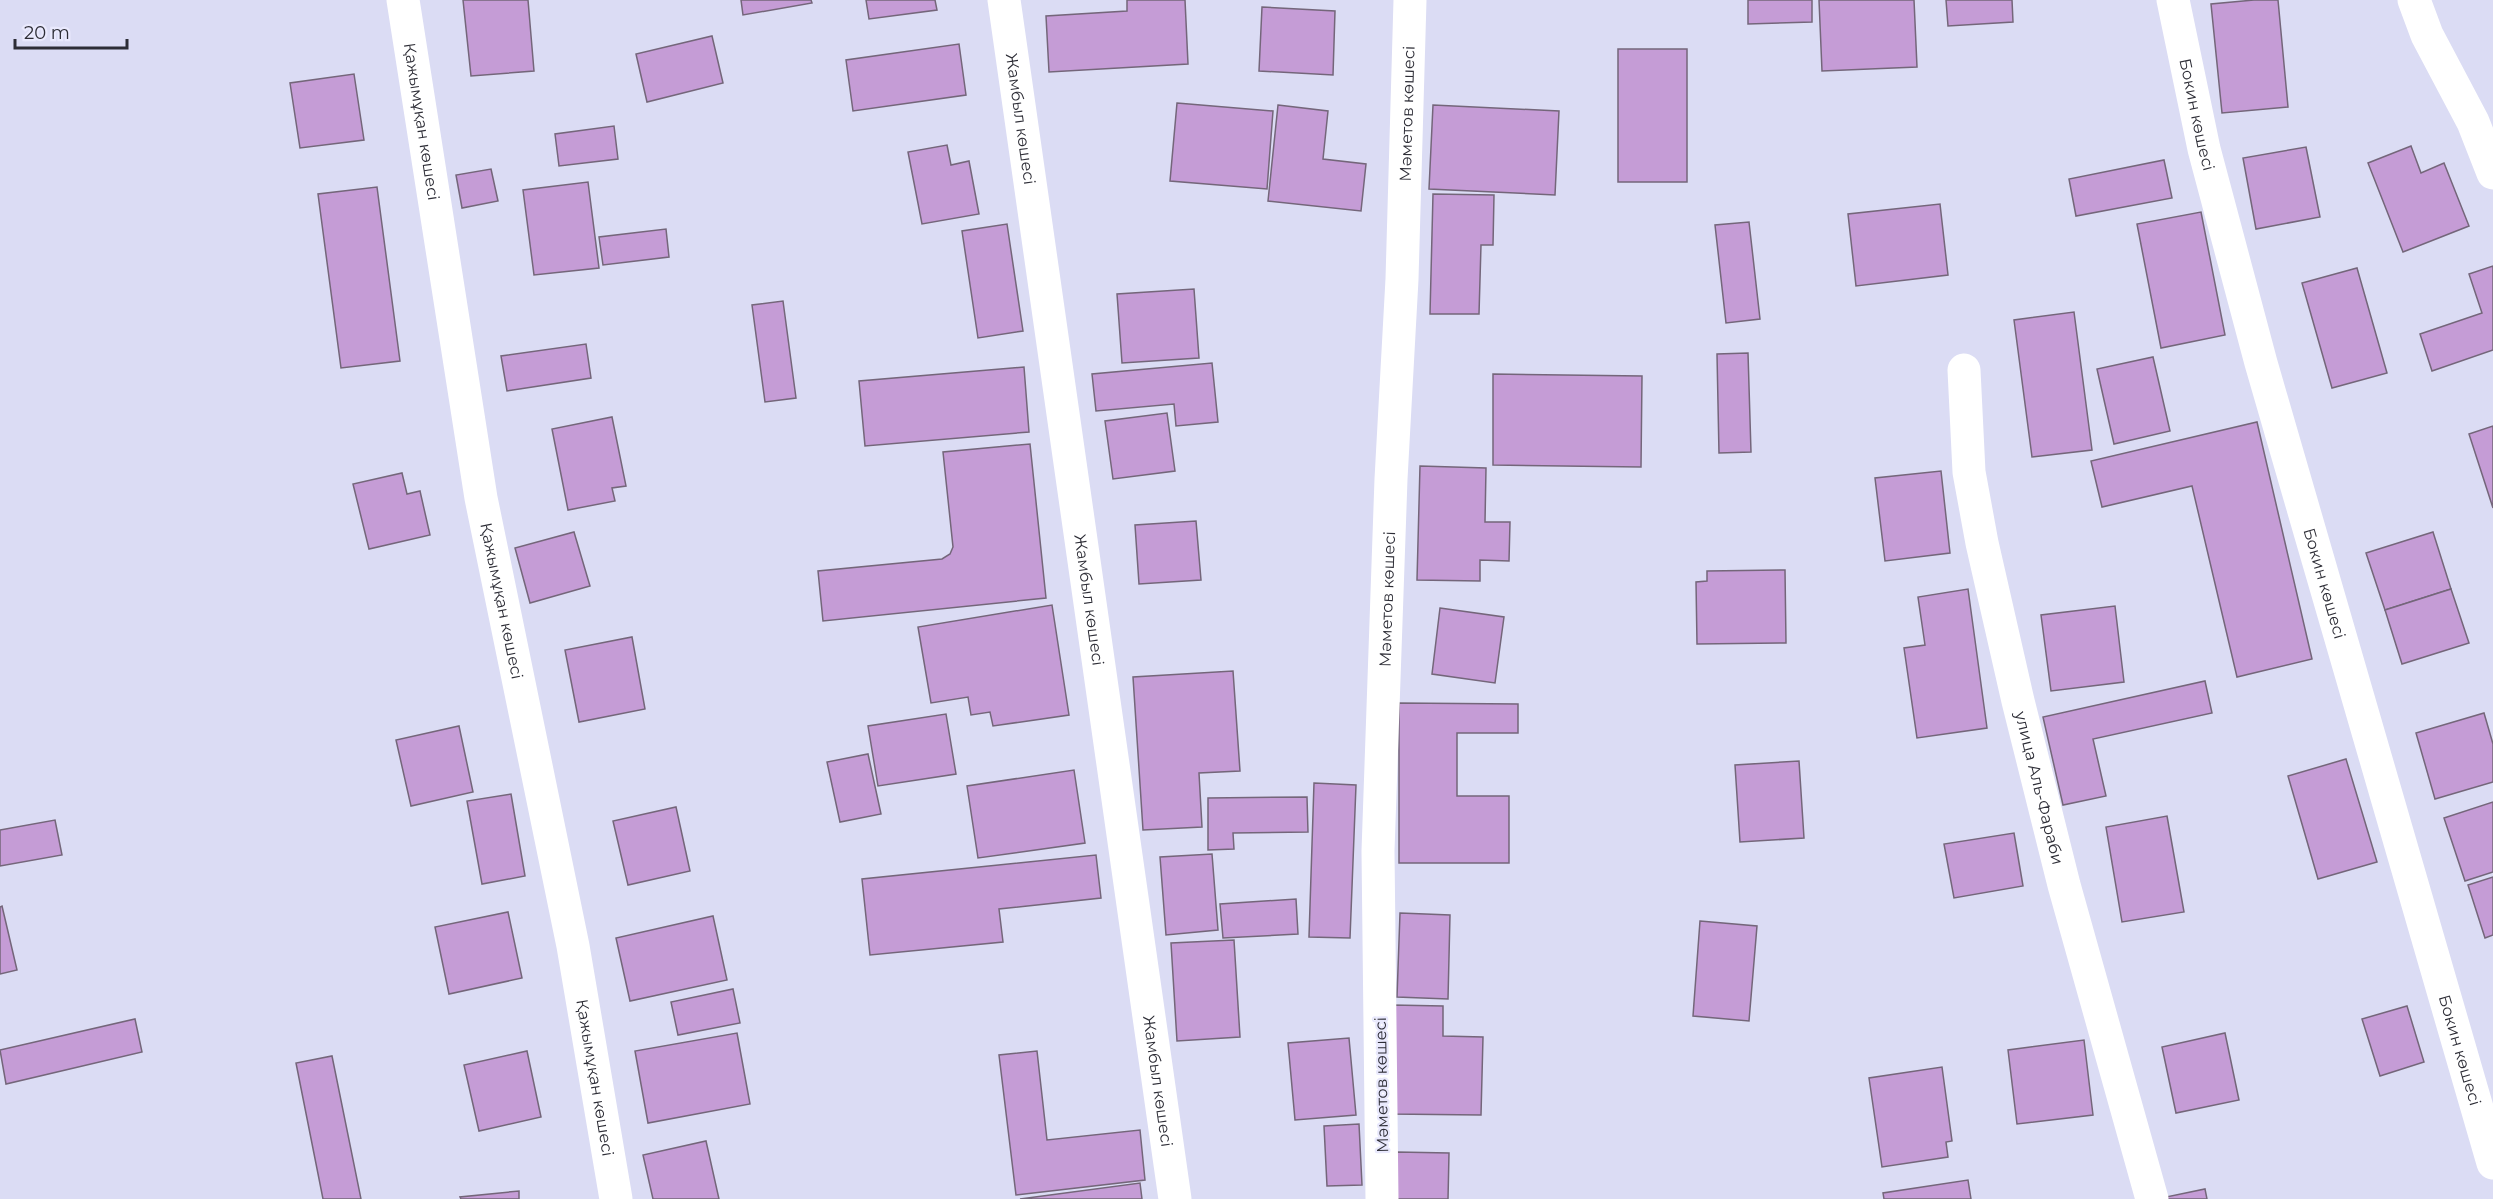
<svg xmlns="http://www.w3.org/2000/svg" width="2493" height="1199" font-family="Montserrat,sans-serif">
  <rect width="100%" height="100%" fill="#dbdcf4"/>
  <!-- building -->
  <g fill="#c59cd6" stroke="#74667a" stroke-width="1.5">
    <polygon points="463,0 528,0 534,71 471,76"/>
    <polygon points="741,0 811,0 812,3 743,15"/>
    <polygon points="866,0 935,0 937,10 869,19"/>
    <polygon points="1127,0 1185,0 1188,64 1049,72 1046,16 1127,11"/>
    <polygon points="1748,0 1812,0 1812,22 1748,24"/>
    <polygon points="1819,0 1914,0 1917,67 1822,71"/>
    <polygon points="1946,0 2012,0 2013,22 1948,26"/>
    <polygon points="2254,0 2278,0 2288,107 2222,113 2211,4"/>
    <polygon points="1262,7 1335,11 1333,75 1259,71"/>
    <polygon points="712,36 723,83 647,102 636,54"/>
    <polygon points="959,44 966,95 853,111 846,60"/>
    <rect x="1618" y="49" width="69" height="133"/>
    <polygon points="354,74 364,140 300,148 290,83"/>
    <polygon points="1177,103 1273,111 1267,189 1170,181"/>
    <polygon points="1278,105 1328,111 1323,159 1366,164 1361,211 1268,201"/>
    <polygon points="1433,105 1559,111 1555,195 1429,189"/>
    <polygon points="614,126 618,159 559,166 555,134"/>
    <polygon points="947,145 951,165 969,161 979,214 922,224 908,152"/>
    <polygon points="2411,146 2421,173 2444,163 2469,226 2403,252 2368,163"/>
    <polygon points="2306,147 2320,217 2256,229 2243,158"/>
    <polygon points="2164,160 2172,198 2076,216 2069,179"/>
    <polygon points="491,169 498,201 462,208 456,175"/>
    <polygon points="588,182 599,268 534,275 523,190"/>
    <polygon points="377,187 400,361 341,368 318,194"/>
    <polygon points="1433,194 1494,195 1493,245 1481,245 1479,314 1430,314"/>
    <polygon points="1940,204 1948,275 1856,286 1848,214"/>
    <polygon points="2201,212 2225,335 2161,348 2137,224"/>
    <polygon points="1749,222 1760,319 1726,323 1715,225"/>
    <polygon points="1007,224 1023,331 978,338 962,231"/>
    <polygon points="666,229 669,257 603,265 599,237"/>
    <polygon points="2493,266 2493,350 2432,371 2420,334 2482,313 2469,274"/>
    <polygon points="2357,268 2387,373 2332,388 2302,283"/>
    <polygon points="1194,289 1199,358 1122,363 1117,294"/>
    <polygon points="783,301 796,398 765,402 752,305"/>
    <polygon points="2074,312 2092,450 2032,457 2014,320"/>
    <polygon points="586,344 591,378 507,391 501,356"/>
    <polygon points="1748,353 1751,452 1719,453 1717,354"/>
    <polygon points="2153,357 2170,431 2114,444 2097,369"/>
    <polygon points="1212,363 1218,422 1176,426 1174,404 1096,411 1092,374"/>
    <polygon points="1024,367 1029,432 865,446 859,381"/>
    <polygon points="1493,374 1642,376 1641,467 1493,465"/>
    <polygon points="1167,413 1175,471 1113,479 1105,421"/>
    <polygon points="612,417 626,486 612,488 615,501 568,510 552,429"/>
    <polygon points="2257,422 2312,659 2237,677 2192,486 2102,507 2091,461"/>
    <polygon points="2493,426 2493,508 2469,434"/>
    <polygon points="1030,444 1046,598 823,621 818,571 942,559 950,554 953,547 943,452"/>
    <polygon points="1420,466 1486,468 1485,522 1510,522 1509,561 1480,560 1480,581 1417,580"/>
    <polygon points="1941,471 1950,553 1885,561 1875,478"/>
    <polygon points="402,473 407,494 420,491 430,535 369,549 353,484"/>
    <polygon points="1196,521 1201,580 1139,584 1135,525"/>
    <polygon points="574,532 590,586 530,603 515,548"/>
    <polygon points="2433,532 2451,589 2385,610 2366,553"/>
    <polygon points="1785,570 1786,643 1697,644 1696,582 1707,581 1707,571"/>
    <polygon points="1968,589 1987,728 1917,738 1904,648 1925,645 1918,597"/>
    <polygon points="2451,589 2469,643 2402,664 2385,610"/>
    <polygon points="1052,605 1069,715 993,726 990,712 971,715 968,697 931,703 918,627"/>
    <polygon points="2115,606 2124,682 2051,691 2041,615"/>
    <polygon points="1440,608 1504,617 1495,683 1432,674"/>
    <polygon points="632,637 645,709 579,722 565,650"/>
    <polygon points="1233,671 1240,771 1199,773 1202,827 1143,830 1133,677"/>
    <polygon points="2205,681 2212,713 2093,739 2106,796 2063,805 2043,717"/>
    <polygon points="1399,703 1518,704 1518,733 1457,733 1457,796 1509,796 1509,863 1399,863"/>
    <polygon points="2484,713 2493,744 2493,782 2435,799 2416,733"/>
    <polygon points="946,714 956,774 878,786 868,726"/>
    <polygon points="459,726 473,792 411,806 396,740"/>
    <polygon points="868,754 881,814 840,822 827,762"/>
    <polygon points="2346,759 2377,862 2318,879 2288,776"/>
    <polygon points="1799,761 1804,838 1740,842 1735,765"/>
    <polygon points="1074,770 1085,843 978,858 967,786"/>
    <polygon points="1314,783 1356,785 1350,938 1309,937"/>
    <polygon points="511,794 525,876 482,884 467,801"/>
    <polygon points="1307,797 1308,832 1233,833 1234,849 1208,850 1208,798"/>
    <polygon points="2493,802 2493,872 2465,881 2444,818"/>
    <polygon points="676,807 690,871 628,885 613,821"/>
    <polygon points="2167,816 2184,912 2122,922 2106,827"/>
    <polygon points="55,820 62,855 0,866 0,830"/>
    <polygon points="2014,833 2023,886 1954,898 1944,844"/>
    <polygon points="1212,854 1218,930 1166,935 1160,857"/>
    <polygon points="1096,855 1101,898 999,909 1003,942 870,955 862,879"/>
    <polygon points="2493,877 2493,935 2485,938 2468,885"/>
    <polygon points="1296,899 1298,934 1223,938 1220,904"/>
    <polygon points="2,906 17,970 0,974 0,907"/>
    <polygon points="508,912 522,978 449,994 435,927"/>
    <polygon points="1400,913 1450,915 1448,999 1397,997"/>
    <polygon points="713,916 727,980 630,1001 616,938"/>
    <polygon points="1700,921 1757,926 1749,1021 1693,1016"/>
    <polygon points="1234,940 1240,1037 1177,1041 1171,943"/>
    <polygon points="733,989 740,1023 678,1035 671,1002"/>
    <polygon points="1392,1005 1443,1006 1443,1036 1483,1037 1481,1115 1390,1114"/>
    <polygon points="2407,1006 2424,1062 2380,1076 2362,1019"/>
    <polygon points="135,1019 142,1052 6,1084 0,1050"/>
    <polygon points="737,1033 750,1104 648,1123 635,1051"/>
    <polygon points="2225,1033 2239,1100 2176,1113 2162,1047"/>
    <polygon points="1349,1038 1356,1115 1295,1120 1288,1043"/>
    <polygon points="2084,1040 2093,1115 2017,1124 2008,1050"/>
    <polygon points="527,1051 541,1117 479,1131 464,1065"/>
    <polygon points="1037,1051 1047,1140 1140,1130 1145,1180 1016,1195 999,1055"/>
    <polygon points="332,1056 361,1199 323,1199 296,1063"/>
    <polygon points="1942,1067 1952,1141 1946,1142 1948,1157 1882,1167 1869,1078"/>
    <polygon points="1359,1124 1362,1185 1327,1186 1324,1126"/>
    <polygon points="706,1141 719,1199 653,1199 643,1155"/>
    <polygon points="1397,1152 1449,1153 1448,1199 1397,1199"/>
    <polygon points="1968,1180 1971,1199 1884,1199 1883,1193"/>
    <polygon points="1140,1183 1142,1199 1020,1199"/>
    <polygon points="2205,1189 2207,1199 2166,1199 2166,1197"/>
    <polygon points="519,1191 519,1199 461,1199 460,1197"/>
  </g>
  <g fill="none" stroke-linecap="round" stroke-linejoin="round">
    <!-- minor -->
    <g stroke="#fff" stroke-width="33">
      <path id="s1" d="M403 0 481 498 573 946 616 1199"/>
      <path id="s2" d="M1004 0 1175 1199"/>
      <path id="s3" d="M2173 0 2204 149 2261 363 2493 1163"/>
      <polyline points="2414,0 2427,35 2473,122 2493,173"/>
      <path id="s4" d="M1964 370 1969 472 1982 543 2018 701 2064 885 2152 1199"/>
      <path id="s5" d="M1382 1199 1378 851 1391 479 1402 279 1410 0"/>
    </g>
  </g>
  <g text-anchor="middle" stroke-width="4.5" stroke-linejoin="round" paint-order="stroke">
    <!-- street labels -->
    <g font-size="16" fill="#2d2d36" stroke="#e9e9fd">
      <text dy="6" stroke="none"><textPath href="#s5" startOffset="1086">Мәметов көшесі</textPath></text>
      <text dy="6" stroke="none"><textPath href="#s3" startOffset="117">Бокин көшесі</textPath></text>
      <text dy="6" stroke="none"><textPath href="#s2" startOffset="120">Жамбыл көшесі</textPath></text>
      <text dy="6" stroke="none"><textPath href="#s1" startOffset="123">Қажымұқан көшесі</textPath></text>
      <text dy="6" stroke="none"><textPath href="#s3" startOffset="603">Бокин көшесі</textPath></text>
      <text dy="6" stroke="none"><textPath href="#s5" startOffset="600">Мәметов көшесі</textPath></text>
      <text dy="6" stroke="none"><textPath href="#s2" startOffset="606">Жамбыл көшесі</textPath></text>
      <text dy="6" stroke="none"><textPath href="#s1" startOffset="609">Қажымұқан көшесі</textPath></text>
      <text dy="6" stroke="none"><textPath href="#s4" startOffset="426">улица Аль-Фараби</textPath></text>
      <text dy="6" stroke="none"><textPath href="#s3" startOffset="1089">Бокин көшесі</textPath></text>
      <text dy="6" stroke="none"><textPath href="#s1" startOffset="1095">Қажымұқан көшесі</textPath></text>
      <text dy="6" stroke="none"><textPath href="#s2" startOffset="1092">Жамбыл көшесі</textPath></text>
      <text transform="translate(1381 1085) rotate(-91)" y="6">Мәметов көшесі</text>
    </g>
  </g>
  <!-- scale -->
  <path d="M15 39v9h112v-9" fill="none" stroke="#2d2d36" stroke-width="3"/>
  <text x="24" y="39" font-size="18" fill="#2d2d36" stroke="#e9e9fd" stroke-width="4.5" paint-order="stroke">20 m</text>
</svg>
